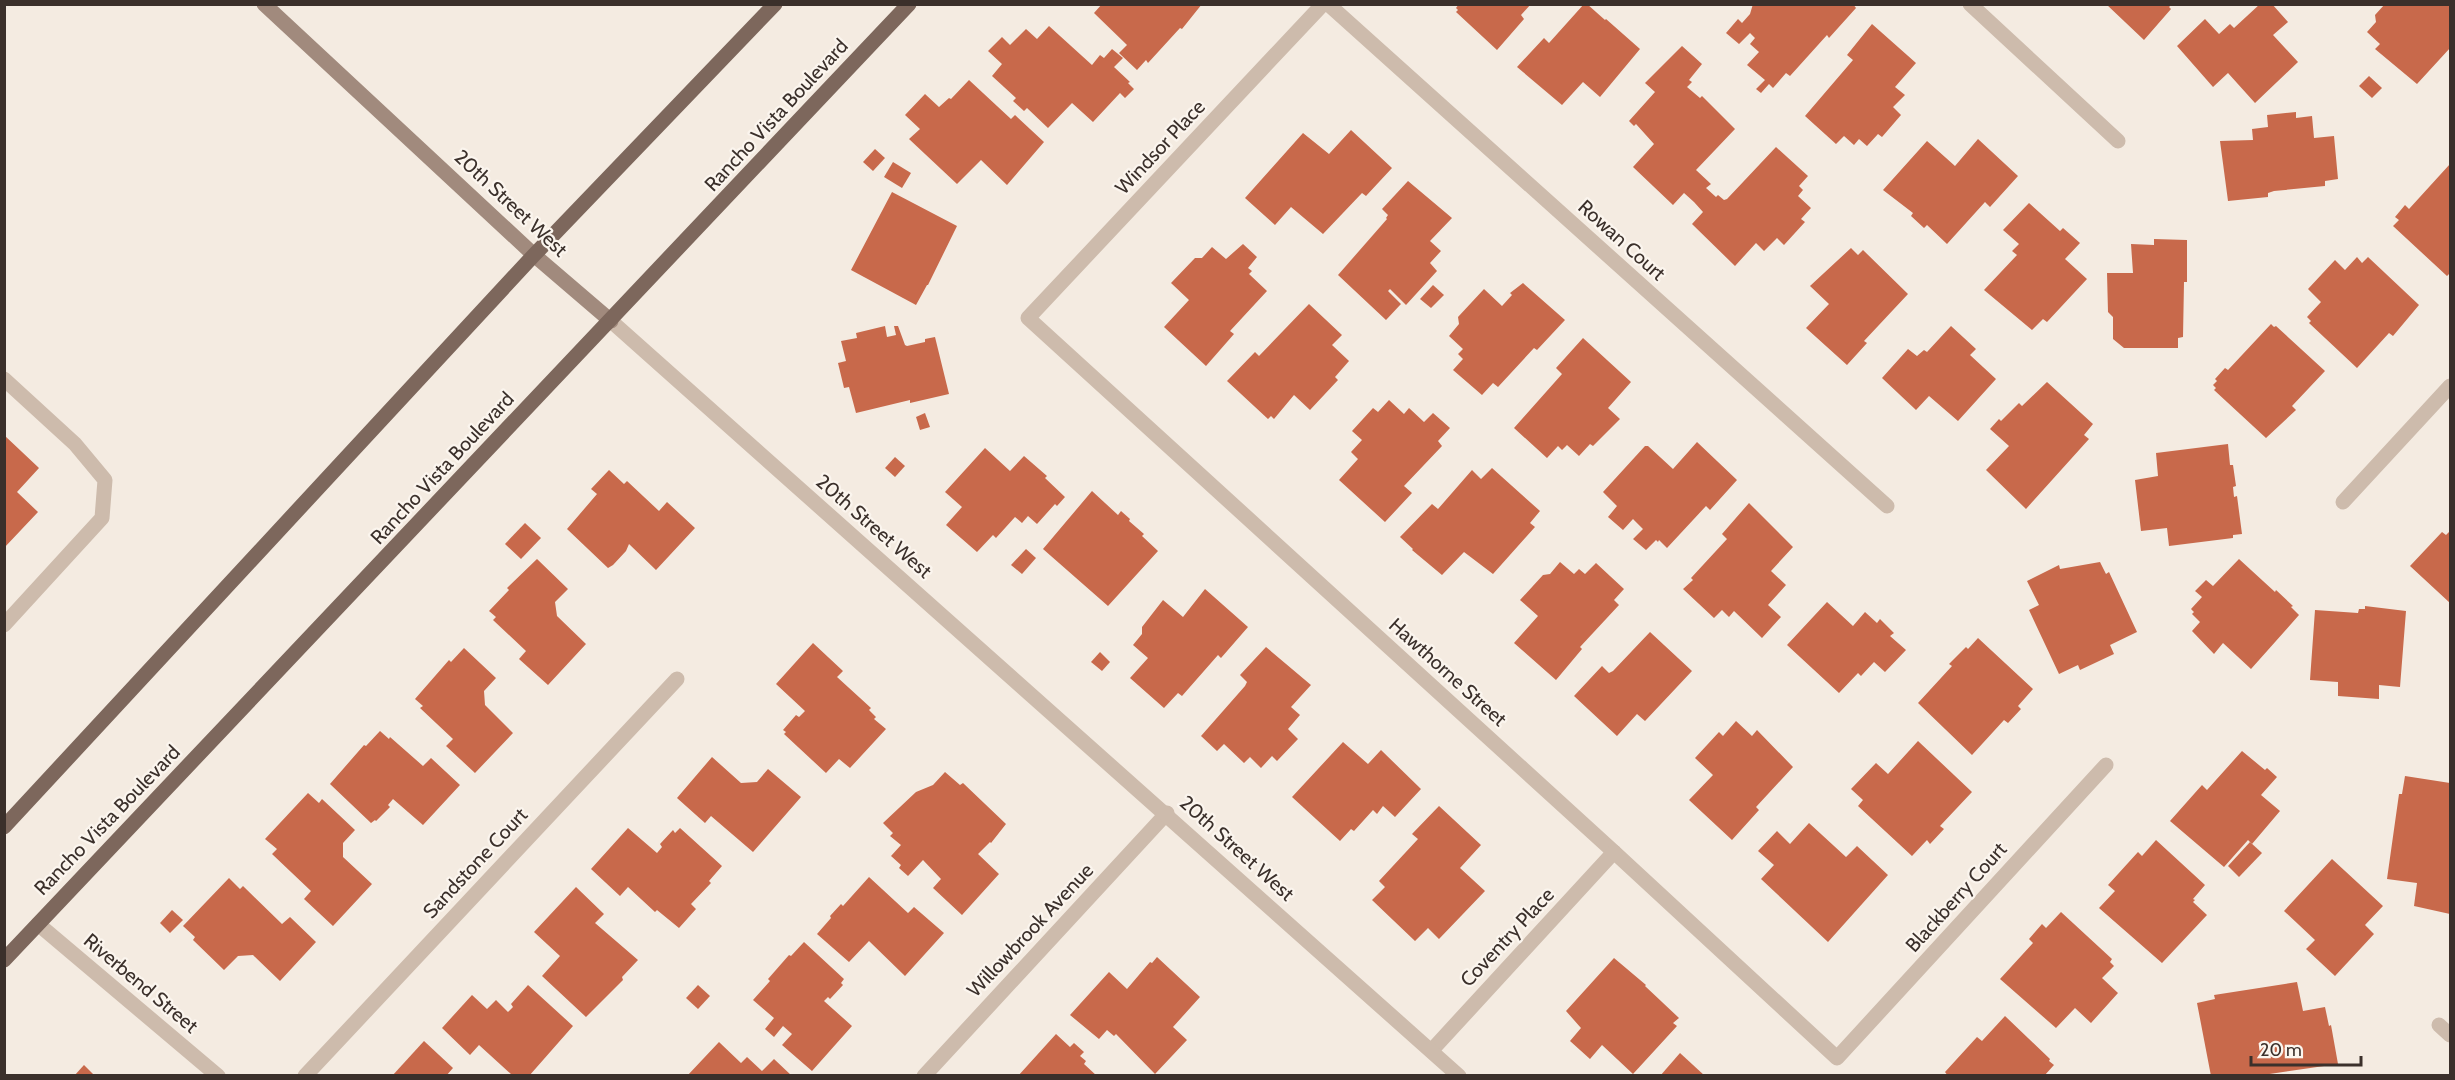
<svg xmlns="http://www.w3.org/2000/svg" width="2455" height="1080" font-family="Cabin,sans-serif">
  <rect width="100%" height="100%" fill="#f4ebe1"/>
  <!-- building -->
  <g fill="#c8694b">
    <polygon points="1102,4 1202,4 1182,29 1180,28 1148,63 1146,60 1137,70 1119,53 1127,45 1094,13"/>
    <polygon points="1459,4 1531,4 1521,15 1524,19 1497,50 1456,12 1458,10 1456,8"/>
    <polygon points="1584,4 1587,4 1605,20 1606,19 1640,49 1600,97 1583,82 1562,105 1517,67 1544,38 1549,43"/>
    <polygon points="1753,4 1853,4 1856,8 1829,38 1827,35 1790,76 1786,73 1773,88 1769,84 1761,93 1756,89 1765,80 1747,65 1759,52 1750,44 1755,38 1750,33 1739,44 1726,33 1738,19 1742,23 1750,14"/>
    <polygon points="2106,4 2172,4 2169,7 2171,9 2144,40"/>
    <polygon points="2260,4 2272,4 2288,22 2273,35 2298,62 2255,103 2228,73 2213,87 2177,46 2205,19 2219,34 2230,24 2234,28"/>
    <polygon points="2385,4 2450,4 2450,48 2417,84 2375,49 2380,44 2367,32 2376,22 2375,15"/>
    <polygon points="1872,24 1916,63 1895,87 1905,95 1893,107 1901,115 1882,137 1878,134 1867,146 1859,139 1854,145 1844,136 1836,144 1805,116 1853,60 1847,55"/>
    <polygon points="1049,26 1092,65 1100,55 1104,58 1112,49 1123,58 1114,67 1130,82 1128,83 1134,89 1125,98 1120,93 1093,122 1072,103 1048,128 1027,108 1024,111 1013,101 1016,98 992,76 1002,64 988,51 1002,37 1010,45 1026,29 1037,39"/>
    <polygon points="1682,46 1702,64 1689,80 1692,82 1687,87 1700,98 1702,96 1735,129 1696,170 1711,184 1706,188 1716,197 1718,195 1724,200 1727,199 1776,147 1808,176 1799,186 1803,190 1798,196 1811,208 1801,219 1805,222 1784,245 1777,238 1764,251 1756,243 1735,266 1692,224 1703,212 1694,202 1684,193 1673,205 1633,167 1654,144 1636,124 1634,126 1629,121 1655,92 1645,83"/>
    <polygon points="2369,76 2382,88 2372,98 2359,86"/>
    <polygon points="969,80 1011,119 1015,115 1044,142 1007,185 981,160 957,184 909,139 920,129 905,115 925,94 939,107 949,98 951,99"/>
    <polygon points="2296,112 2296,118 2312,116 2314,138 2334,136 2338,179 2325,181 2325,186 2274,191 2268,193 2268,197 2228,201 2220,141 2253,140 2252,129 2268,127 2267,115"/>
    <polygon points="1351,130 1392,168 1366,196 1362,193 1323,234 1291,207 1275,225 1245,198 1303,133 1329,154"/>
    <polygon points="1978,139 2018,176 1990,207 1985,202 1947,244 1927,225 1924,228 1911,216 1913,213 1883,190 1927,141 1955,166"/>
    <polygon points="875,149 885,158 873,171 863,162"/>
    <polygon points="893,162 911,173 902,188 884,177"/>
    <polygon points="2450,164 2450,273 2447,276 2393,226 2399,220 2395,217 2405,205 2409,209"/>
    <polygon points="1408,181 1452,218 1430,241 1441,251 1430,263 1437,271 1406,305 1390,289 1388,291 1401,304 1386,320 1338,275 1387,219 1386,218 1388,215 1382,209"/>
    <polygon points="892,192 957,226 928,285 927,285 916,305 851,270"/>
    <polygon points="2029,203 2060,231 2063,228 2080,243 2065,259 2087,279 2047,322 2043,319 2032,330 1984,290 2017,255 2012,251 2019,244 2003,230"/>
    <polygon points="2154,239 2187,240 2187,282 2184,282 2183,337 2178,338 2178,348 2124,348 2113,339 2113,317 2108,312 2107,273 2133,273 2131,244 2154,245"/>
    <polygon points="1243,244 1257,257 1248,268 1252,271 1249,274 1267,291 1230,331 1234,334 1206,366 1164,327 1189,300 1171,283 1195,258 1202,258 1212,247 1226,259"/>
    <polygon points="1851,248 1858,255 1863,250 1908,294 1864,341 1867,343 1847,365 1806,328 1829,304 1810,286"/>
    <polygon points="2357,257 2362,263 2368,257 2419,305 2393,336 2389,333 2357,368 2309,323 2311,321 2307,317 2321,302 2308,289 2335,260 2345,270"/>
    <polygon points="1523,283 1565,320 1537,350 1534,348 1498,387 1493,383 1482,395 1453,370 1463,359 1458,354 1463,349 1449,336 1459,324 1458,317 1484,289 1502,306 1512,295 1510,293"/>
    <polygon points="1433,285 1444,295 1431,308 1420,299"/>
    <polygon points="1309,304 1342,335 1332,345 1349,361 1335,377 1338,380 1310,410 1294,395 1274,419 1271,416 1268,419 1227,381 1255,352 1259,356"/>
    <polygon points="2271,324 2274,327 2276,326 2325,371 2292,406 2296,410 2266,438 2214,390 2216,388 2213,385 2217,381 2215,379 2225,368 2228,370"/>
    <polygon points="885,326 887,337 896,335 894,326 898,326 905,345 907,346 925,342 925,339 935,337 949,394 910,403 910,400 856,413 849,387 844,388 838,363 846,361 841,341 857,338 856,333"/>
    <polygon points="1951,326 1976,349 1970,355 1996,379 1958,421 1929,396 1916,410 1882,378 1908,349 1917,356 1924,350 1927,352"/>
    <polygon points="1583,338 1631,382 1608,408 1620,419 1593,446 1590,444 1579,456 1567,445 1562,450 1558,446 1547,458 1514,428 1562,374 1556,368"/>
    <polygon points="2047,382 2093,424 2084,435 2089,439 2026,509 1986,470 2009,446 1990,429 1999,419 2001,421 2019,403 2022,406"/>
    <polygon points="1389,400 1404,414 1409,408 1424,422 1433,413 1450,428 1438,441 1442,446 1404,486 1412,493 1385,522 1339,480 1358,459 1351,452 1362,440 1352,431 1373,408 1378,412"/>
    <polygon points="925,413 930,427 920,430 916,417"/>
    <polygon points="4,435 39,468 17,492 38,512 4,548"/>
    <polygon points="1697,442 1737,480 1710,510 1706,506 1667,548 1659,540 1658,542 1656,540 1646,550 1633,539 1643,529 1633,519 1623,530 1608,517 1617,506 1603,492 1645,446 1648,446 1673,469"/>
    <polygon points="2228,444 2230,465 2233,465 2236,486 2233,487 2234,497 2237,496 2242,534 2233,535 2233,538 2169,546 2167,528 2141,531 2135,480 2158,476 2156,453"/>
    <polygon points="985,448 1010,471 1024,456 1047,476 1045,478 1065,497 1057,506 1055,504 1037,524 1028,516 1022,523 1015,517 996,538 993,535 977,552 946,525 962,507 945,492"/>
    <polygon points="895,457 905,466 895,477 885,468"/>
    <polygon points="1492,468 1540,511 1530,523 1535,527 1493,574 1464,552 1442,575 1412,550 1413,549 1400,537 1432,504 1438,509 1472,470 1481,479"/>
    <polygon points="609,470 624,484 627,481 659,511 667,502 695,528 656,570 629,544 626,551 613,565 608,568 567,529 597,494 591,489"/>
    <polygon points="1092,491 1118,515 1121,511 1130,519 1129,521 1144,534 1142,536 1158,551 1108,606 1043,549"/>
    <polygon points="1749,503 1793,547 1771,571 1786,585 1768,605 1781,617 1762,638 1734,611 1729,617 1722,610 1714,618 1683,589 1693,580 1691,578 1727,539 1722,534"/>
    <polygon points="525,523 541,538 521,559 505,544"/>
    <polygon points="2450,531 2450,603 2410,566 2442,532 2446,535"/>
    <polygon points="1026,549 1036,558 1022,574 1011,565"/>
    <polygon points="537,559 568,589 555,602 557,616 586,644 548,685 519,659 526,651 493,620 496,617 489,611 509,590 507,588"/>
    <polygon points="2239,559 2275,592 2276,590 2293,606 2291,607 2299,615 2251,669 2223,643 2214,654 2192,631 2200,622 2192,614 2194,612 2191,609 2202,597 2195,591 2206,580 2213,586"/>
    <polygon points="1560,562 1574,574 1579,569 1585,574 1596,563 1624,589 1614,600 1619,605 1580,647 1582,649 1556,680 1514,643 1538,616 1520,600 1543,575 1550,574"/>
    <polygon points="2100,562 2106,574 2109,572 2137,632 2110,645 2114,654 2080,670 2078,665 2059,674 2029,610 2039,605 2027,581 2059,565 2060,569"/>
    <polygon points="1205,589 1248,627 1221,658 1218,655 1182,696 1178,693 1164,708 1130,678 1148,658 1133,645 1142,634 1142,627 1163,600 1183,617"/>
    <polygon points="1827,602 1853,626 1865,612 1877,623 1880,619 1894,633 1890,636 1906,650 1885,672 1874,662 1861,676 1858,673 1839,693 1787,645"/>
    <polygon points="2365,606 2406,611 2400,687 2379,685 2379,699 2338,696 2338,682 2310,680 2315,610 2358,613 2359,609 2365,609"/>
    <polygon points="1650,632 1692,671 1645,721 1637,714 1617,736 1574,696 1602,666 1609,673 1613,671"/>
    <polygon points="1978,638 2033,689 2018,706 2021,709 2008,723 2004,720 1972,755 1918,703 1952,666 1949,664 1966,647 1968,649"/>
    <polygon points="813,643 843,671 837,677 871,708 869,710 876,717 874,719 886,729 850,768 839,759 826,773 784,734 786,732 783,730 796,715 799,717 805,711 776,684"/>
    <polygon points="1266,647 1311,685 1291,707 1300,715 1288,729 1298,739 1277,761 1272,756 1261,768 1250,757 1244,763 1224,744 1217,751 1201,736 1245,686 1247,682 1240,675"/>
    <polygon points="464,648 496,678 484,691 485,705 513,733 475,773 446,746 453,739 420,708 423,706 415,699 449,660 451,662"/>
    <polygon points="1100,652 1110,662 1102,671 1091,662"/>
    <polygon points="1736,721 1752,736 1757,730 1793,767 1756,807 1759,810 1732,840 1689,800 1713,775 1695,758 1719,732 1723,736"/>
    <polygon points="380,731 389,739 390,737 423,766 431,758 460,785 423,825 393,799 388,805 390,807 376,821 375,820 371,823 330,784 364,745 366,746"/>
    <polygon points="1918,741 1972,792 1940,826 1944,829 1930,844 1927,840 1912,856 1858,806 1863,800 1851,789 1876,763 1888,774"/>
    <polygon points="1343,742 1368,764 1381,750 1421,789 1395,817 1383,806 1377,814 1373,810 1354,831 1351,829 1340,841 1292,797"/>
    <polygon points="2242,751 2265,770 2267,768 2277,777 2261,795 2280,811 2252,844 2248,840 2224,867 2170,821 2202,785 2207,790"/>
    <polygon points="712,757 741,783 757,782 768,769 801,797 753,852 711,816 705,823 677,798"/>
    <polygon points="945,772 960,785 963,783 1006,824 991,843 990,842 978,854 999,874 962,915 933,888 941,879 923,860 908,876 899,868 901,865 891,856 901,845 890,836 893,833 883,823 916,792 933,785"/>
    <polygon points="2405,776 2450,783 2450,914 2414,906 2417,883 2387,879 2399,794 2402,794"/>
    <polygon points="308,793 319,803 322,799 355,830 343,843 343,857 372,884 333,926 304,899 311,891 272,854 277,849 265,839"/>
    <polygon points="1439,806 1481,845 1460,868 1485,891 1439,939 1428,928 1415,941 1372,900 1385,887 1379,881 1418,839 1412,834"/>
    <polygon points="1809,823 1846,857 1857,846 1888,875 1828,942 1761,879 1774,865 1758,851 1777,831 1790,844"/>
    <polygon points="628,828 657,853 662,847 660,844 673,830 675,833 680,828 722,866 709,881 711,883 691,904 696,909 679,928 657,910 655,912 628,887 620,896 591,869"/>
    <polygon points="2156,840 2205,885 2193,899 2195,900 2193,902 2207,915 2162,963 2099,908 2115,891 2108,885 2138,852 2142,856"/>
    <polygon points="2250,842 2262,853 2239,877 2228,866"/>
    <polygon points="2332,859 2383,906 2365,925 2374,934 2335,976 2306,949 2315,940 2284,911"/>
    <polygon points="869,877 908,913 914,907 944,933 905,976 869,941 849,962 817,934 831,918 830,916 841,904 843,906"/>
    <polygon points="229,878 240,889 243,886 282,924 290,917 316,942 280,981 253,955 238,956 224,970 193,940 195,937 183,926"/>
    <polygon points="576,887 604,914 595,923 638,960 622,977 623,980 586,1017 542,976 560,956 534,932"/>
    <polygon points="172,910 183,920 170,933 160,923"/>
    <polygon points="2061,912 2112,959 2110,962 2114,966 2102,978 2118,993 2091,1023 2075,1008 2056,1028 2000,979 2033,943 2029,939 2042,924 2046,928"/>
    <polygon points="804,942 844,979 841,983 843,985 830,999 828,997 824,1001 852,1026 812,1071 782,1045 792,1034 783,1026 774,1037 765,1029 774,1018 753,1000 770,981 768,979 789,955 791,956"/>
    <polygon points="1157,957 1200,997 1173,1027 1187,1040 1155,1074 1116,1034 1114,1036 1107,1030 1099,1039 1070,1015 1109,972 1127,989 1150,962 1152,963"/>
    <polygon points="1614,958 1646,985 1645,986 1679,1018 1673,1023 1677,1026 1633,1074 1602,1045 1590,1059 1570,1041 1581,1028 1566,1011"/>
    <polygon points="2297,982 2303,1011 2325,1007 2329,1026 2331,1025 2338,1064 2256,1076 2211,1076 2197,1003 2215,999 2214,995"/>
    <polygon points="528,985 573,1026 529,1076 512,1075 479,1045 470,1055 442,1028 472,995 487,1009 496,1000 508,1012 513,1007 511,1004"/>
    <polygon points="698,985 710,996 698,1009 686,998"/>
    <polygon points="2005,1016 2050,1059 2049,1061 2054,1065 2044,1076 1948,1076 1945,1072 1977,1037 1982,1041"/>
    <polygon points="1056,1034 1070,1047 1074,1043 1084,1052 1080,1056 1086,1061 1084,1064 1097,1076 1018,1076"/>
    <polygon points="424,1041 453,1068 446,1076 392,1076"/>
    <polygon points="719,1042 741,1063 747,1057 762,1071 774,1059 792,1076 687,1076"/>
    <polygon points="1680,1053 1705,1076 1660,1076"/>
    <polygon points="84,1065 95,1076 74,1076"/>
  </g>
  <g fill="none" stroke-linecap="round" stroke-linejoin="round">
    <!-- service -->
    <polyline stroke="#cdbbac" stroke-width="15" points="4,379 75,444 105,480 102,518 4,625"/>
    <!-- minor -->
    <g stroke="#cdbbac" stroke-width="15">
      <polyline points="1323,4 1028,318 1614,852 1837,1058 2106,765"/>
      <polyline points="1328,4 1887,506"/>
      <polyline points="1970,4 2118,141"/>
      <polyline points="2343,502 2450,386"/>
      <polyline points="38,924 218,1076"/>
      <polyline points="2439,1025 2450,1035"/>
      <polyline points="1432,1050 1614,852"/>
      <polyline points="305,1076 677,679"/>
      <polyline points="924,1076 1167,813"/>
    </g>
    <!-- tertiary -->
    <polyline stroke="#cdbbac" stroke-width="15" points="611,321 1459,1076"/>
    <!-- secondary -->
    <polyline stroke="#a18a7d" stroke-width="15" points="264,4 534,255 611,321"/>
    <!-- primary -->
    <g stroke="#7d675c" stroke-width="15">
      <polyline points="4,827 534,255 775,4"/>
      <polyline points="4,960 909,4"/>
    </g>
  </g>
  <g text-anchor="middle" stroke-width="4.5" stroke-linejoin="round" paint-order="stroke">
    <!-- street labels -->
    <g font-size="20" fill="#3b302b" stroke="#fbf5ee">
      <text transform="translate(776 115) rotate(-47)" y="7">Rancho Vista Boulevard</text>
      <text transform="translate(1160 147) rotate(-47)" y="7">Windsor Place</text>
      <text transform="translate(511 203) rotate(43)" y="7">20th Street West</text>
      <text transform="translate(1622 240) rotate(42)" y="7">Rowan Court</text>
      <text transform="translate(442 468) rotate(-47)" y="7">Rancho Vista Boulevard</text>
      <text transform="translate(874 526) rotate(41)" y="7">20th Street West</text>
      <text transform="translate(1448 672) rotate(42)" y="7">Hawthorne Street</text>
      <text transform="translate(107 820) rotate(-46)" y="7">Rancho Vista Boulevard</text>
      <text transform="translate(1237 848) rotate(42)" y="7">20th Street West</text>
      <text transform="translate(475 863) rotate(-47)" y="7">Sandstone Court</text>
      <text transform="translate(1956 897) rotate(-48)" y="7">Blackberry Court</text>
      <text transform="translate(1030 930) rotate(-47)" y="7">Willowbrook Avenue</text>
      <text transform="translate(1507 937) rotate(-47)" y="7">Coventry Place</text>
      <text transform="translate(141 983) rotate(40)" y="7">Riverbend Street</text>
    </g>
  </g>
  <!-- border -->
  <rect width="2455" height="1080" fill="none" stroke="#3b302b" stroke-width="12"/>
  <!-- scale -->
  <path d="M2251 1056v9h110v-9" fill="none" stroke="#3b302b" stroke-width="3"/>
  <text x="2260" y="1056" font-size="18" fill="#3b302b" stroke="#fbf5ee" stroke-width="4.5" paint-order="stroke">20 m</text>
</svg>
